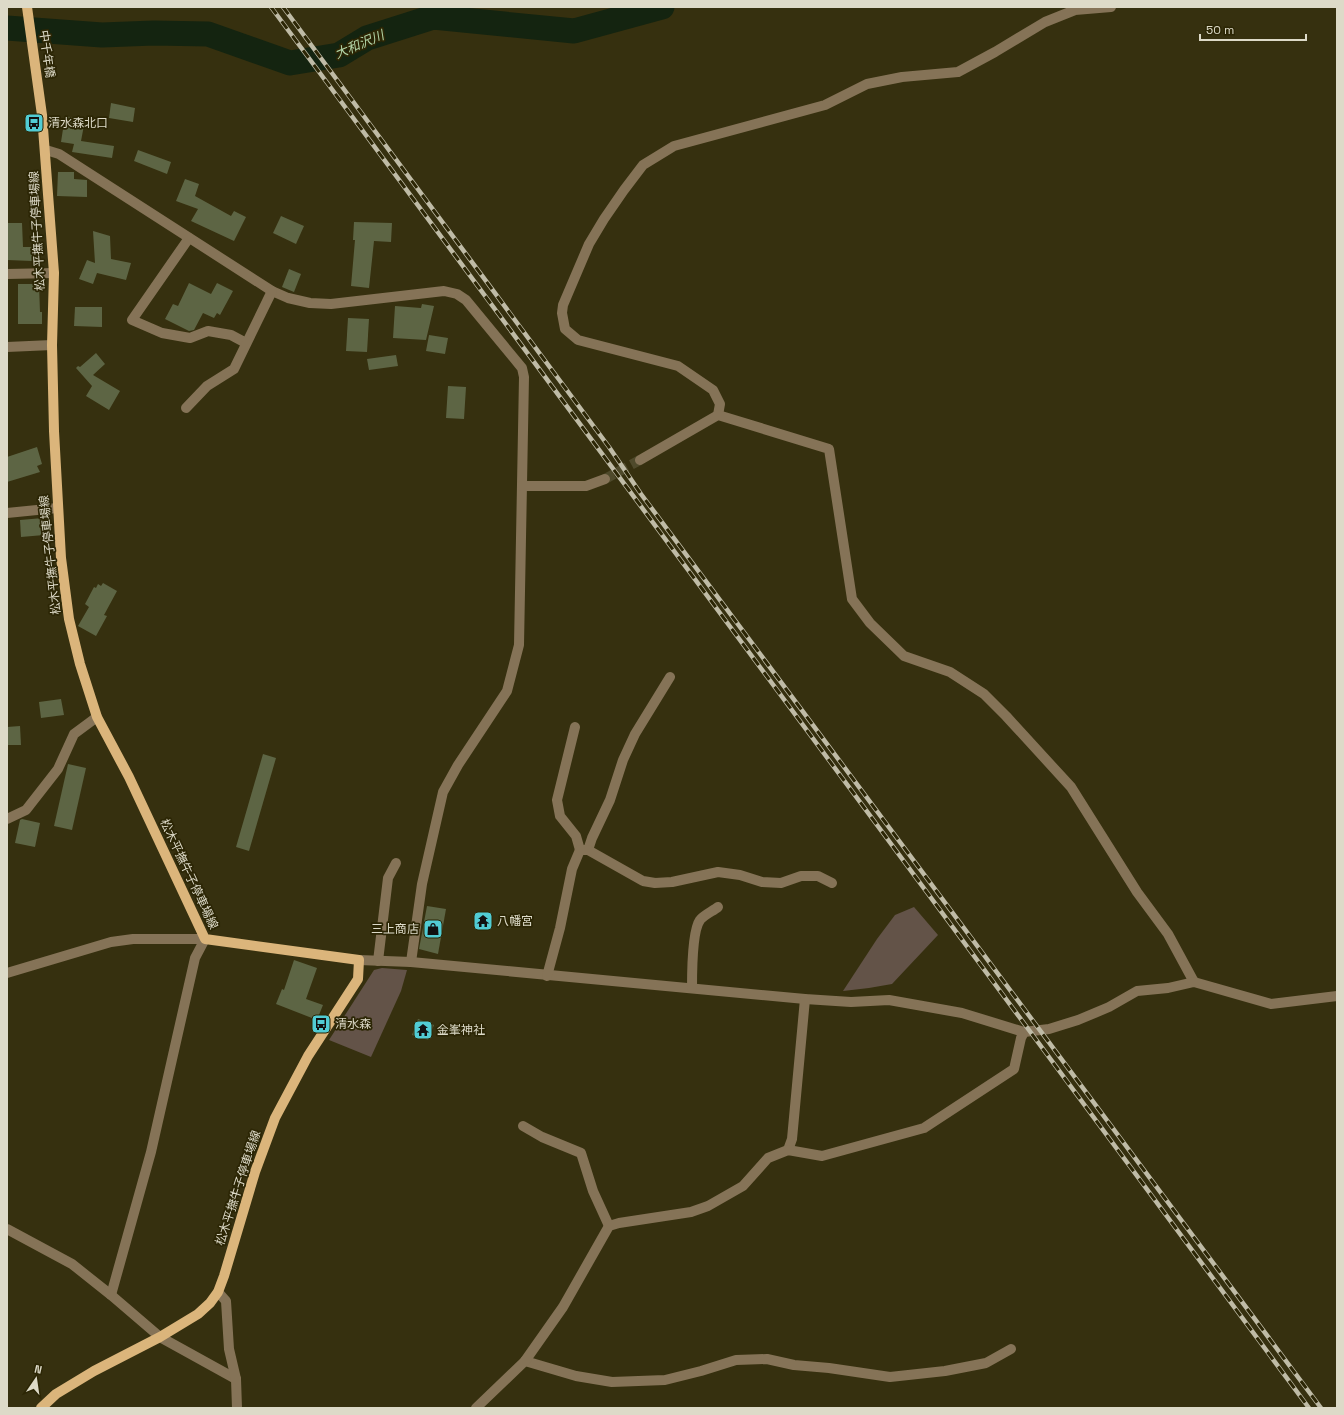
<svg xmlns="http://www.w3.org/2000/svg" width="1344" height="1415" font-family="'Space Grotesk','Noto Sans JP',sans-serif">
  <rect width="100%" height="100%" fill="#36300f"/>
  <!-- green -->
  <g fill="#635348">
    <polygon points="914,907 938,935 892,984 869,988 843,991 877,939 895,915"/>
    <polygon points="382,968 407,970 401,991 371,1057 329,1040 374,970"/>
  </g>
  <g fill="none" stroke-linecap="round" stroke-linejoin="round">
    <!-- river -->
    <polyline stroke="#142410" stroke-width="25" points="7,28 102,35 154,33 208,34 290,63 339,55 367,38 433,17 574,31 662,7"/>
  </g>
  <!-- building -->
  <g fill="#5d6544">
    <polygon points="111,103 135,108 133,122 109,118"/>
    <polygon points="65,116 85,120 81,141 114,146 112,158 72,152 74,144 61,142"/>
    <polygon points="138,150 171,162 167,174 134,161"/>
    <polygon points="58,172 74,172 74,179 87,180 87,197 57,196"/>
    <polygon points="185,179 199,184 195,196 231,216 234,211 246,217 234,241 191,221 198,209 176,201"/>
    <polygon points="281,216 304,226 296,244 273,233"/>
    <polygon points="354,222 392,223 391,242 374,241 369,288 351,286 355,240 353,240"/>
    <polygon points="7,223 22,223 23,247 32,247 32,261 7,260"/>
    <polygon points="93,231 110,236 111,259 131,263 126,280 97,273 93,284 79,279 87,260 95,263"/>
    <polygon points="289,269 301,274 294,292 282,287"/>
    <polygon points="189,283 211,294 217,283 233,291 220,315 217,313 214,318 203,313 194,330 189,331 165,319 173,304 178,306"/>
    <polygon points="18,284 39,284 40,312 42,312 42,324 18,324"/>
    <polygon points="422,304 434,306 426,340 393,338 395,306 421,308"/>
    <polygon points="75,307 102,307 102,327 74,326"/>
    <polygon points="348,318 369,319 367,352 346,351"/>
    <polygon points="429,335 448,338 445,354 426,351"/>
    <polygon points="96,353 105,364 93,375 120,391 109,410 86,396 92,386 76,368 78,366 80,367"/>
    <polygon points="396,355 398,366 369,370 367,359"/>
    <polygon points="448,386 466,387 464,419 446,418"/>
    <polygon points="37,447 42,464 37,466 40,472 7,482 7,457"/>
    <polygon points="43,518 44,535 21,537 20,520"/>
    <polygon points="103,583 117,591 104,615 107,616 96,636 78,626 89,607 85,604 94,587 96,588 98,584 101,586"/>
    <polygon points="61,699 64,715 41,718 39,702"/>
    <polygon points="20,726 21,745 7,745 7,727"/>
    <polygon points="263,754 276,758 249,851 236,847"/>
    <polygon points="68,764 86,768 72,830 54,826"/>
    <polygon points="22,819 40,823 35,847 15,843 20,820"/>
    <polygon points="427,906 446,909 438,954 419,949"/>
    <polygon points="294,960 317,968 306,999 323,1005 317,1020 276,1004 282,989 284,990"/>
    <polygon points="418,1019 434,1025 428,1040 412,1035"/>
  </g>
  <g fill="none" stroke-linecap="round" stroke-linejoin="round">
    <!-- minor-tunnel -->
    <polyline stroke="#4f4a2b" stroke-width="10" stroke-dasharray="10 5" stroke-linecap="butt" points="605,479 640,460"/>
    <!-- minor -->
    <g stroke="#857357" stroke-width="10">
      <polyline points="46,150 59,154 272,291 288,298 310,303 331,304 444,291 457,294 466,300 522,368 524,377 519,645 507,691 458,765 443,792 422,884 411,962"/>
      <polyline points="189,238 132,320 162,333 190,338 208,331 231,335 246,343"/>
      <polyline points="7,274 54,273"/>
      <polyline points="7,347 52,345"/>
      <polyline points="186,408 207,386 234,369 272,291"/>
      <polyline points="718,415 720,404 713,390 678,366 578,340 565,329 562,313 563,305 589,244 604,219 624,190 643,165 674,146 825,105 867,84 902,77 958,72 995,52 1045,22 1075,10 1111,7"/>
      <polyline points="640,460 718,415 829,449 852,599 870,623 904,656 950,672 984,694 1006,716 1071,787 1137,892 1168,934 1194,982"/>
      <polyline points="522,486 586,486 605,479"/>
      <polyline points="7,513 57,508"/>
      <polyline points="575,727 557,800 560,816 576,836 580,850"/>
      <polyline points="7,819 26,810 58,769 74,734 97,717"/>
      <polyline points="588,850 592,838 610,800 623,760 635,734 670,677"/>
      <polyline points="359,960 411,962 805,999 851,1002 889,1000 962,1013 1024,1032 1049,1029 1078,1020 1109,1007 1137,991 1168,988 1194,982 1271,1004 1337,996"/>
      <polyline points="378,961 388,878 396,863"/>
      <polyline points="7,973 111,942 133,939 205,939 195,958 151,1152 111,1295"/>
      <polyline points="547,976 560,928 572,869 580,850 588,850 643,881 655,883 672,882 718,872 740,875 762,882 781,883 801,876 818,876 832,883"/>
      <path d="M692 988C692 974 692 931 700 920 704 915 713 911 718 907"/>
      <polyline points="523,1126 542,1137 581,1153 593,1191 609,1226"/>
      <polyline points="788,1150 792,1139 805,999"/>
      <polyline points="7,1229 72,1264 111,1295 160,1337 236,1379"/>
      <polyline points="218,1292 226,1301 229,1349 236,1379 237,1408"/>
      <polyline points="525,1361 576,1376 612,1382 665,1380 701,1371 736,1360 767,1359 794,1365 829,1368 890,1377 945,1371 986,1363 1011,1349"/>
      <polyline points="476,1408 525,1361 563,1307 609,1226 619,1223 691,1212 708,1206 743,1186 768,1158 788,1150 822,1156 924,1128 1014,1069 1021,1038 1024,1032"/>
    </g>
    <!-- major -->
    <polyline stroke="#dbb57b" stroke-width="10" points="27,7 42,115 54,273 52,345 54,431 61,558 69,619 80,664 97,717 129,777 205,939 359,960 358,979 308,1056 275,1118 255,1172 224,1276 218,1292 210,1303 198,1314 160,1337 94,1371 56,1394 41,1408"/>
    <defs>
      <g id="rail">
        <polyline points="271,7 1309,1408"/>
        <polyline points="283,7 609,447 641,494 1321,1408"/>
      </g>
    </defs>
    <!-- rail casing -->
    <use href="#rail" stroke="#bfbba6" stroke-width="4.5"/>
    <!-- rail -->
    <use href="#rail" stroke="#2c2605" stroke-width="3" stroke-dasharray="9" stroke-linecap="butt"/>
  </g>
  <!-- icons -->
  <defs>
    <symbol id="bus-square" viewBox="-11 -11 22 22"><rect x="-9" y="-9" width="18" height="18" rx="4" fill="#51ccd4" stroke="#2c2605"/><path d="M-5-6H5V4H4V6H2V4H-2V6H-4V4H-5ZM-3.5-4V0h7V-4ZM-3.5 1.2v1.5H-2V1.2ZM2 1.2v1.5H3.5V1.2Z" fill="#111"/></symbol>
    <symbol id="temple-square" viewBox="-11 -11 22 22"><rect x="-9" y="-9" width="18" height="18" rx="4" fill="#51ccd4" stroke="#2c2605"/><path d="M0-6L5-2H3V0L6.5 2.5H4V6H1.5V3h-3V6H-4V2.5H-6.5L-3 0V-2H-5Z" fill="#111"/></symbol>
    <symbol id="shop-square" viewBox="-11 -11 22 22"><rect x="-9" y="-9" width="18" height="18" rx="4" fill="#51ccd4" stroke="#2c2605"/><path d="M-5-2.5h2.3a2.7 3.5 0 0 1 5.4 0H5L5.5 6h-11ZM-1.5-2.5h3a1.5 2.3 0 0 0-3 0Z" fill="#111"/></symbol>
  </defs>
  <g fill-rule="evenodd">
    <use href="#bus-square" x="23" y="112" width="22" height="22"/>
    <use href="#temple-square" x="472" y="910" width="22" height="22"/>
    <use href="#shop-square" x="422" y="918" width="22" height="22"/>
    <use href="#bus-square" x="310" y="1013" width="22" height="22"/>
    <use href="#temple-square" x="412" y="1019" width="22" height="22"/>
  </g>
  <g text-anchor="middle" stroke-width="3.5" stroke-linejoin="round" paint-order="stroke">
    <!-- street labels -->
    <g font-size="12" fill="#dddac8" stroke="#2c2605">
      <text transform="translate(47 54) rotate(82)" y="4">中千年橋</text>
      <text transform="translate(37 231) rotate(-93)" y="4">松木平撫牛子停車場線</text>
      <text transform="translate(50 555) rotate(-96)" y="4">松木平撫牛子停車場線</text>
      <text transform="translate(189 874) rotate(65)" y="4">松木平撫牛子停車場線</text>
      <text transform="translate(238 1188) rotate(-72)" y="4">松木平撫牛子停車場線</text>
    </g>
    <!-- poi labels -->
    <g font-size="12" fill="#dddac8" stroke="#2c2605" text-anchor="start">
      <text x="48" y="127">清水森北口</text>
      <text x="497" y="925">八幡宮</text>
      <text x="419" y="933" text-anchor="end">三上商店</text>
      <text x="335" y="1028">清水森</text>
      <text x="437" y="1034">金峯神社</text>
    </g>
    <!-- water labels -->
    <g font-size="13" font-style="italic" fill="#b2d6a9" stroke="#2c2605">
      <text transform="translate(359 44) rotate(-23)" y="5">大和沢川</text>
    </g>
  </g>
  <!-- border -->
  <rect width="1344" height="1415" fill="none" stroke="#dddac8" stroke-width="16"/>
  <!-- north arrow -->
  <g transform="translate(36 1379) rotate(13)" stroke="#2c2605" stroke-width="3" paint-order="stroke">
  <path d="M0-3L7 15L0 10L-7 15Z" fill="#dddac8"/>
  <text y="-6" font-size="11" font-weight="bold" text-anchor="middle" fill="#dddac8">N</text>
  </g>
  <!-- scale -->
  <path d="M1200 34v6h106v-6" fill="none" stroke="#dddac8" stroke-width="2"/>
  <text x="1206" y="34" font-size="12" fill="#dddac8" stroke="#2c2605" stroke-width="3" paint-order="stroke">50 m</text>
</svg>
